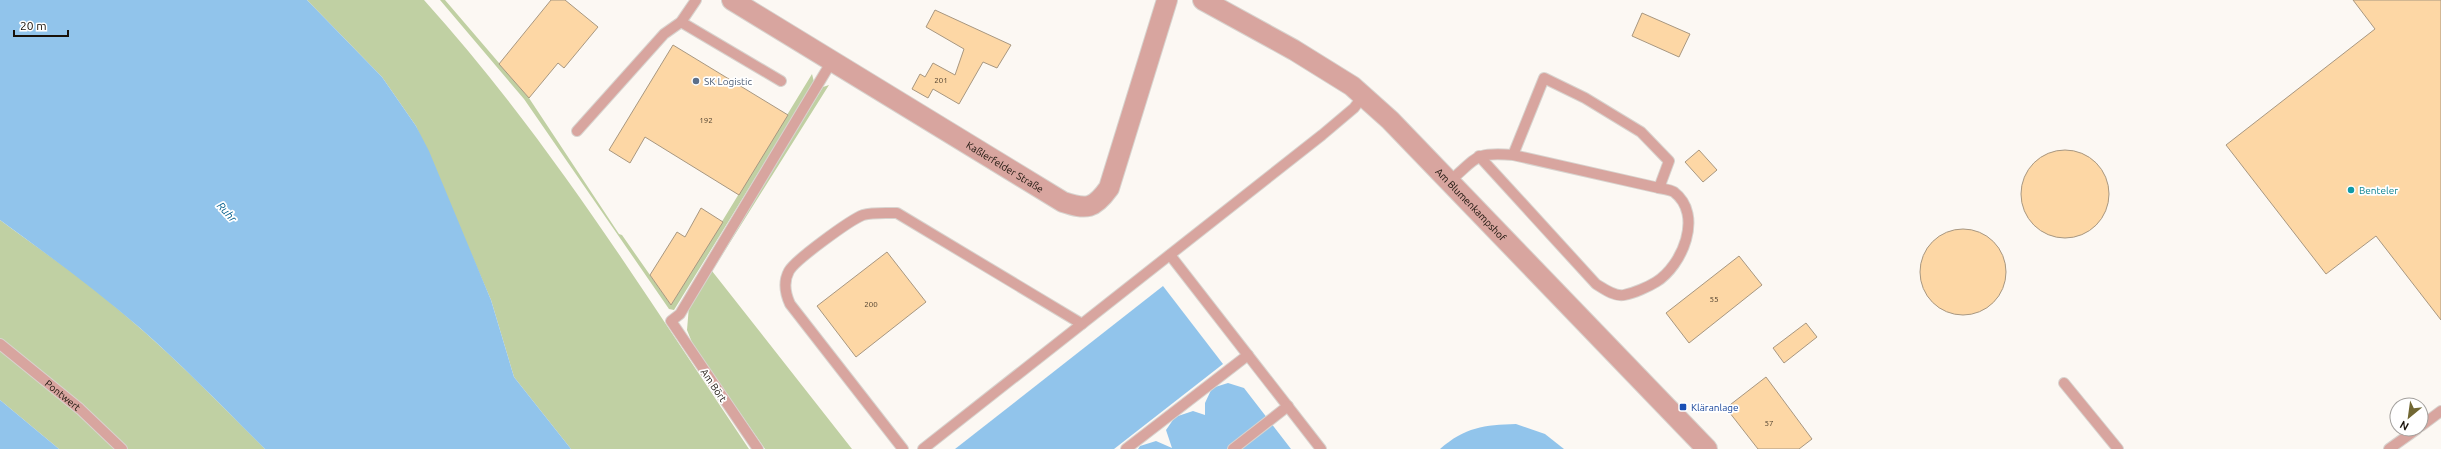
<svg xmlns="http://www.w3.org/2000/svg" width="2441" height="449" font-family="Ubuntu,sans-serif">
  <rect width="100%" height="100%" fill="#fcf8f3"/>
  <!-- green -->
  <g fill="#c0d0a3">
    <path d="M307 0H424C548 137 646 296 749 449H571L514 377 491 300 416 126 382 77Z"/>
    <polygon points="440,0 445,0 529,98 619,234 622,235 671,305 812,74 814,82 674,310 669,309 524,99"/>
    <polygon points="829,85 712,271 852,449 765,449 693,345 687,330 689,306 823,87"/>
    <path d="M0 220C25 239 52 257 77 276 144 327 205 388 265 449H59L0 400Z"/>
  </g>
  <!-- water -->
  <g fill="#91c4eb">
    <path d="M0 0H307L382 77 416 126 429 151 491 300 514 377 571 449H265C224 408 183 366 140 328 95 289 48 255 0 220Z"/>
    <polygon points="1163,286 1223,364 1114,449 955,449"/>
    <polygon points="1228,383 1244,388 1291,449 1138,449 1140,446 1156,441 1172,448 1166,430 1175,417 1193,411 1205,415 1205,403 1212,388"/>
    <polygon points="0,400 59,449 0,449"/>
    <path d="M1516 424 1545 434 1564 449H1440C1465 427 1484 425 1516 424Z"/>
  </g>
  <!-- building -->
  <g fill="#fdd7a5" stroke="#a89780">
    <polygon points="551,0 565,0 598,27 564,68 558,63 529,98 499,64"/>
    <polygon points="2353,0 2441,0 2441,320 2376,236 2326,274 2226,145 2375,29"/>
    <polygon points="935,10 1011,45 997,68 983,62 959,104 933,89 928,98 912,89 920,74 925,77 933,63 955,75 964,49 926,27"/>
    <polygon points="1642,13 1690,34 1679,57 1632,36"/>
    <polygon points="673,45 788,115 739,195 645,137 630,163 609,150"/>
    <circle cx="2065" cy="194" r="44"/>
    <polygon points="1699,150 1717,170 1703,182 1685,162"/>
    <polygon points="701,208 723,222 671,305 650,275 677,232 685,237"/>
    <circle cx="1963" cy="272" r="43"/>
    <polygon points="887,252 926,302 856,357 817,306"/>
    <polygon points="1739,256 1762,285 1689,343 1666,313"/>
    <polygon points="1806,323 1817,337 1784,363 1773,348"/>
    <polygon points="1766,377 1812,439 1799,449 1758,449 1726,408"/>
  </g>
  <g fill="none" stroke-linecap="round" stroke-linejoin="round">
    <defs>
      <g id="lane">
        <polyline points="681,22 781,81"/>
        <polyline points="577,131 664,34 681,22 696,0"/>
        <path d="M1479 156 1596 284C1604 289 1615 297 1624 295 1634 293 1648 287 1656 282 1682 266 1704 215 1674 192 1671 190 1664 189 1659 188"/>
        <path d="M1450 181C1478 157 1474 152 1513 155L1544 78 1585 98 1641 132 1669 161 1659 188 1513 155"/>
        <polyline points="1170,255 1321,449"/>
        <path id="s1" d="M0 344 80 409 122 449"/>
        <polyline points="2064,383 2118,449"/>
        <polyline points="2421,426 2441,411"/>
        <polyline points="758,449 671,321 680,314 832,61"/>
        <path d="M903 449 790 304C785 293 783 282 789 271 795 260 850 220 863 215 873 212 886 213 897 213L1082 324"/>
        <polyline points="923,449 1322,135 1354,108 1363,96"/>
        <polyline points="1126,449 1248,355"/>
        <polyline points="1233,449 1288,406"/>
        <polyline points="2389,449 2417,429"/>
      </g>
      <g id="street">
        <path id="s2" d="M732 0 1063 202C1087 210 1094 209 1109 188L1167 0"/>
        <path id="s3" d="M1203 0 1294 50 1352 86 1390 120 1707 449"/>
      </g>
    </defs>
    <!-- lane casing -->
    <use href="#lane" stroke="#d8d3ce" stroke-width="12"/>
    <!-- street casing -->
    <use href="#street" stroke="#d8d3ce" stroke-width="22"/>
    <!-- lane -->
    <use href="#lane" stroke="#d8a59f" stroke-width="10"/>
    <!-- street -->
    <use href="#street" stroke="#d8a59f" stroke-width="20"/>
  </g>
  <!-- markers -->
  <circle fill="#5c6f8a" stroke="#fff" stroke-width="1.5" cx="696" cy="81" r="4"/>
  <circle fill="#0f9aa8" stroke="#fff" stroke-width="1.5" cx="2351" cy="190" r="4"/>
  <rect fill="#1a4fb4" stroke="#fff" stroke-width="1.5" x="1679" y="403" width="8" height="8" rx="2"/>
  <g text-anchor="middle" stroke-width="3.5" stroke-linejoin="round" paint-order="stroke">
    <!-- number labels -->
    <g font-size="8" fill="#514230">
      <text x="941" y="83">201</text>
      <text x="706" y="123">192</text>
      <text x="1714" y="302">55</text>
      <text x="871" y="307">200</text>
      <text x="1769" y="426">57</text>
    </g>
    <!-- service labels -->
    <g font-size="10" fill="#4e5e75" stroke="#fff" text-anchor="start">
      <text x="704" y="85">SK Logistic</text>
    </g>
    <!-- street labels -->
    <g font-size="10" fill="#181109" stroke="#fff">
      <text dy="4" stroke="none"><textPath href="#s2" startOffset="320">Kaßlerfelder Straße</textPath></text>
      <text dy="4" stroke="none"><textPath href="#s3" startOffset="340">Am Blumenkampshof</textPath></text>
      <text transform="translate(714 385) rotate(56)" y="4">Am Bört</text>
      <text dy="4" stroke="none"><textPath href="#s1" startOffset="81">Pontwert</textPath></text>
    </g>
    <!-- culture labels -->
    <g font-size="10" fill="#0d838f" stroke="#fff" text-anchor="start">
      <text x="2359" y="194">Benteler</text>
    </g>
    <!-- transit labels -->
    <g font-size="10" fill="#164399" stroke="#fff" text-anchor="start">
      <text x="1691" y="411">Kläranlage</text>
    </g>
    <!-- water labels -->
    <g font-size="11" font-style="italic" fill="#005d8c" stroke="#fff">
      <text transform="translate(227 212) rotate(48)" y="4">Ruhr</text>
    </g>
  </g>
  <!-- north arrow -->
  <g transform="translate(2409 417) rotate(209)"><circle r="19" fill="#ffffff" stroke="#a3a09d"/>
  <path d="M0-3L7 15L0 10L-7 15Z" fill="#716733"/>
  <text y="-6" font-size="11" font-weight="bold" text-anchor="middle" fill="#181109">N</text>
  </g>
  <!-- scale -->
  <path d="M14 30v6h54v-6" fill="none" stroke="#181109" stroke-width="2"/>
  <text x="20" y="30" font-size="12" fill="#181109" stroke="#ffffff" stroke-width="3" paint-order="stroke">20 m</text>
</svg>
